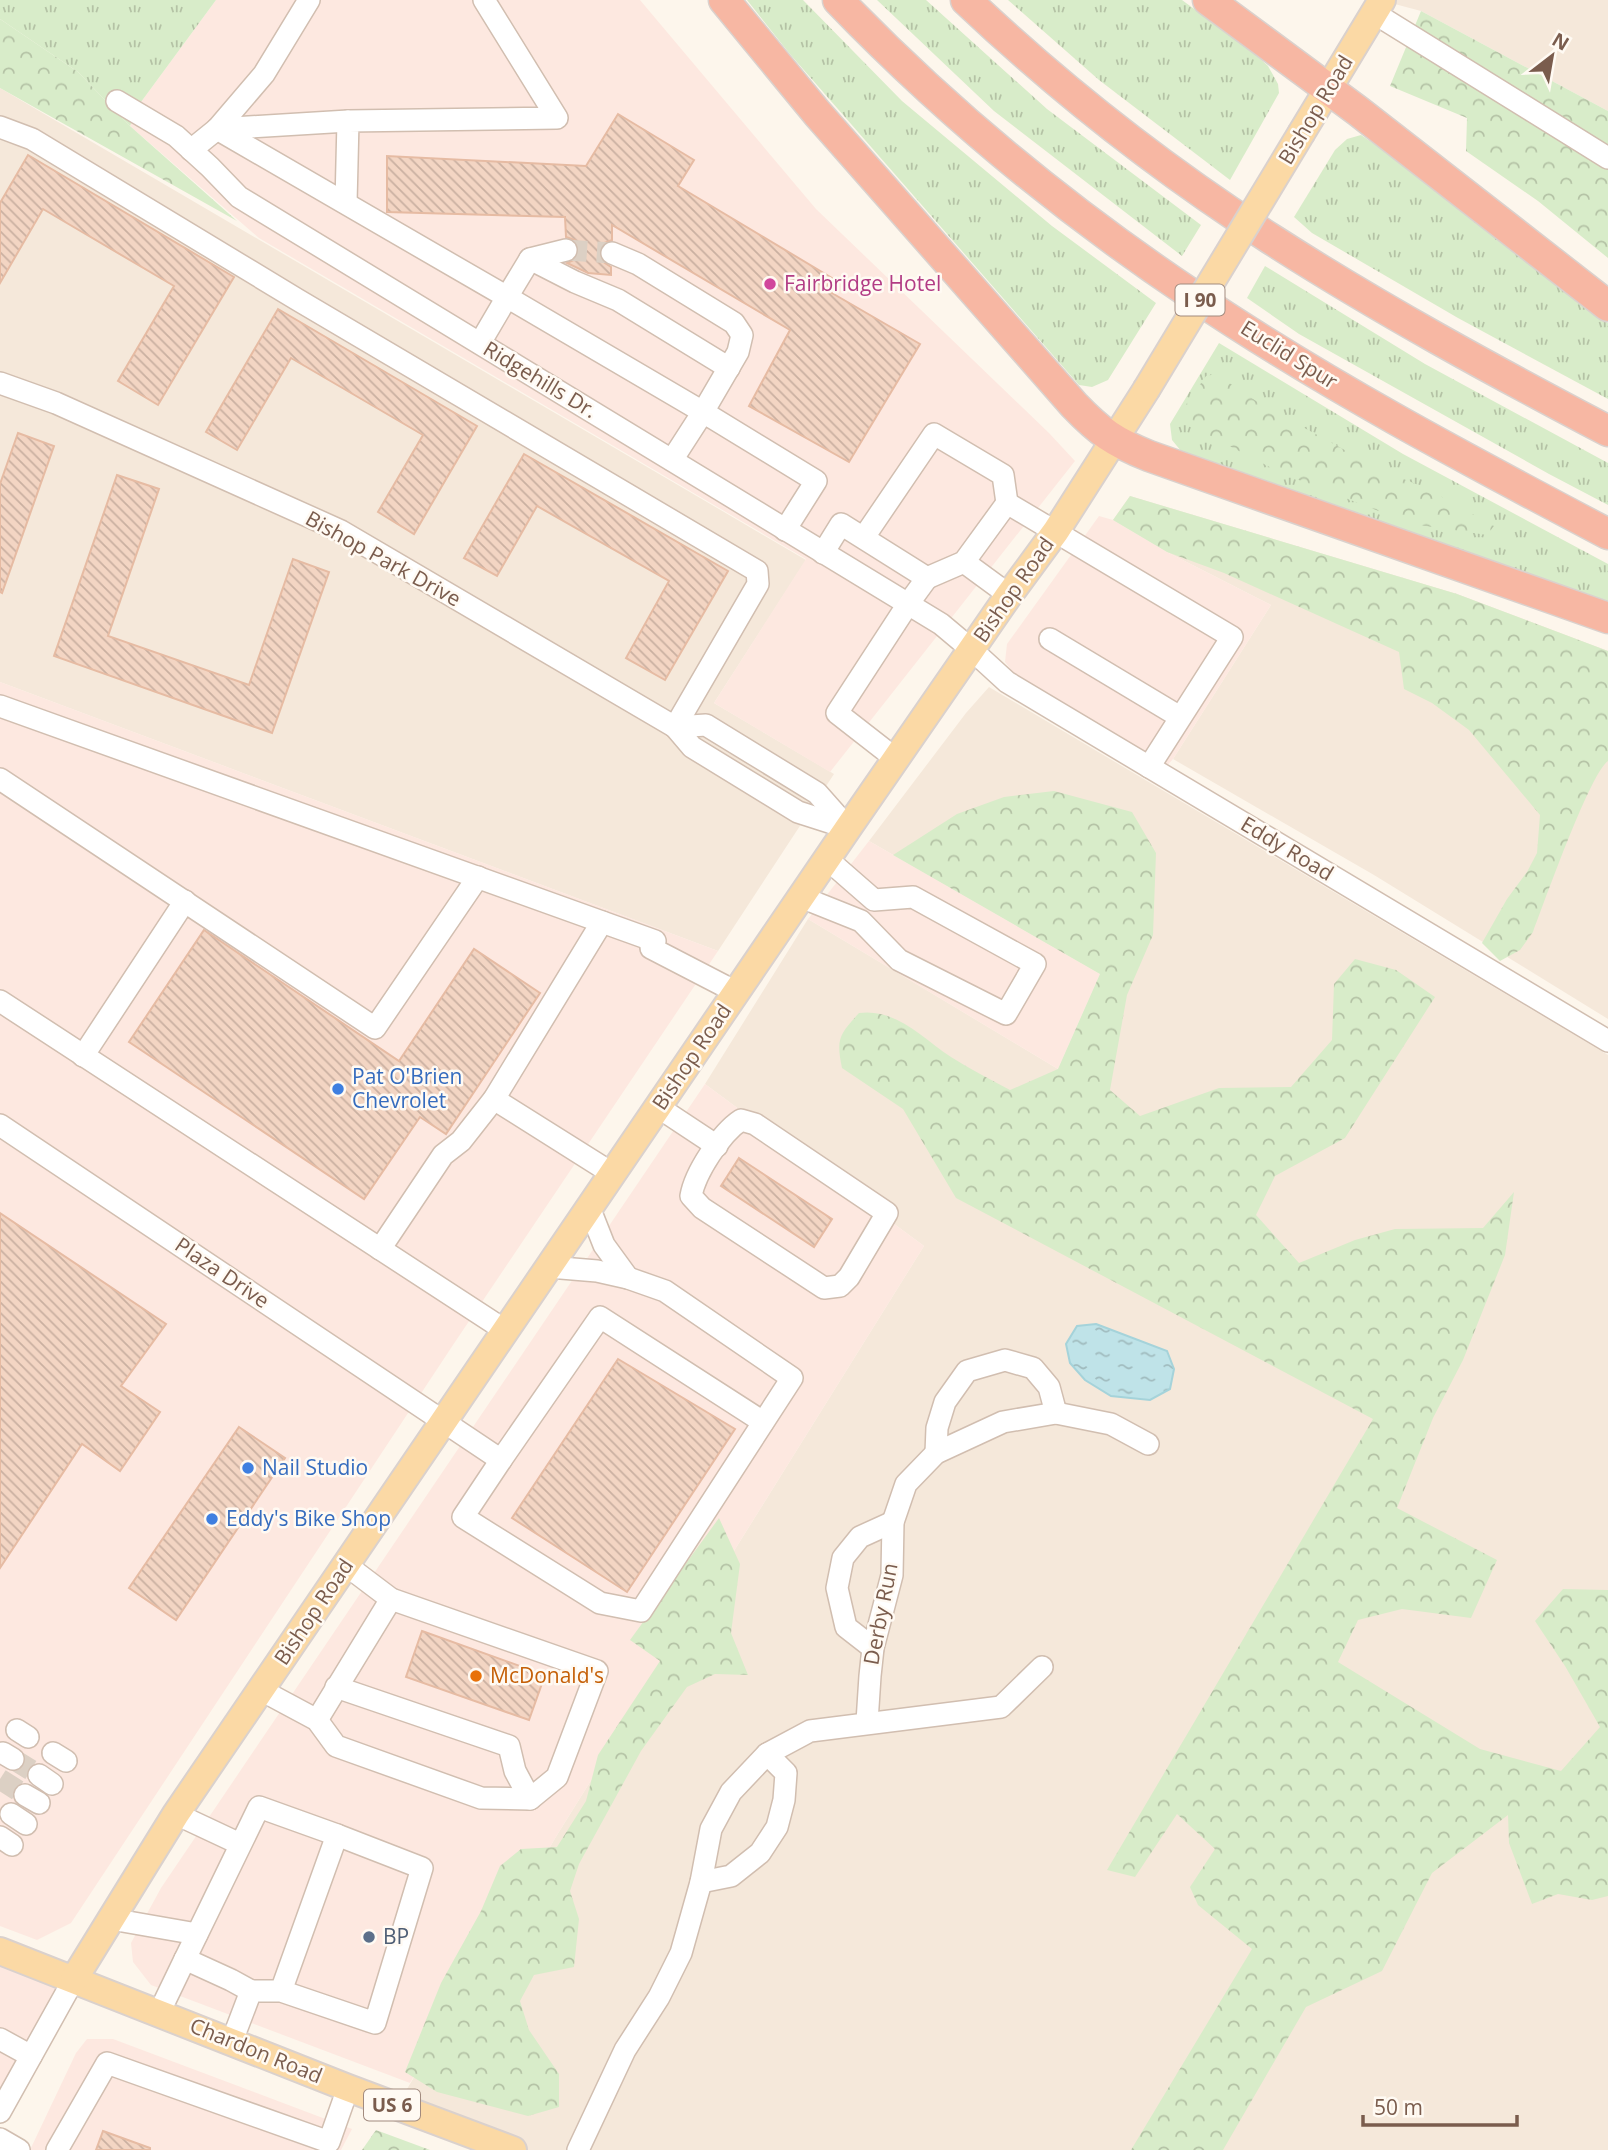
<svg xmlns="http://www.w3.org/2000/svg" width="1608" height="2150" font-family="'Open Sans',sans-serif">
  <defs>
    <pattern id="grass-tufts" width="24" height="20" patternUnits="userSpaceOnUse" patternTransform="scale(1.75)"><rect width="24" height="20" fill="#d8ecc9"/><path d="M3 7l-1-3M5 7V3M7 7l1-3M15 17l-1-3M17 17v-4M19 17l1-3" fill="none" stroke="#b4c2a5"/></pattern>
    <pattern id="forest-crowns" width="20" height="18" patternUnits="userSpaceOnUse" patternTransform="scale(1.75)"><rect width="20" height="18" fill="#d8ecc9"/><path d="M2 6a3 3 0 1 1 6 0M12 15a3 3 0 1 1 6 0" fill="none" stroke="#b4c2a5"/></pattern>
    <pattern id="water-ripples" width="26" height="14" patternUnits="userSpaceOnUse" patternTransform="scale(1.75)"><rect width="26" height="14" fill="#bfe3e8"/><path d="M2 4q2-2 4 0t4 0M15 11q2-2 4 0t4 0" fill="none" stroke="#a0bbbe"/></pattern>
    <pattern id="building-back-hatch" width="6" height="6" patternUnits="userSpaceOnUse" patternTransform="scale(1.75)"><rect width="6" height="6" fill="#f3d5c3"/><path d="M-1 5l2 2M0 0l6 6M5-1l2 2" fill="none" stroke="#cab0a1"/></pattern>
  </defs>
  <rect width="100%" height="100%" fill="#fdf6ec"/>
  <!-- residential -->
  <g fill="#f5e8da">
    <polygon points="1392,0 1608,0 1608,111 1421,11 1391,3"/>
    <polygon points="0,88 806,560 714,703 834,774 718,951 0,682"/>
    <polygon points="1130,496 1457,594 1608,651 1608,1019 1374,875 1173,759 1271,605 1167,552 1113,520"/>
    <polygon points="989,687 1608,1055 1608,2150 514,2150 397,2106 557,1835 924,1246 705,1084 808,919 1058,1069 1100,974 869,841 966,713"/>
  </g>
  <!-- commercial -->
  <g fill="#fde8e0">
    <polygon points="216,0 640,0 816,209 1049,433 1075,461 830,772 714,703 806,559 259,238 130,126 141,102"/>
    <polygon points="1099,516 1113,520 1167,552 1271,605 1173,759 1165,768 1024,686 1005,662 1007,644"/>
    <polygon points="0,682 718,951 453,1345 71,1923 37,1940 0,1926"/>
    <polygon points="869,841 1100,974 1058,1069 808,919"/>
    <polygon points="705,1084 924,1246 557,1835 410,2083 151,1985 133,1962 131,1943 161,1888"/>
    <polygon points="0,1961 66,1986 0,2104"/>
    <polygon points="87,2039 113,2039 352,2129 341,2150 30,2150 76,2053"/>
  </g>
  <!-- grass -->
  <g fill="url(#grass-tufts)">
    <polygon points="0,0 216,0 141,102 130,126 78,72 0,19"/>
    <polygon points="747,0 803,0 902,101 1052,226 1156,303 1108,380 1092,387 1079,385 789,53"/>
    <polygon points="877,0 926,0 1047,109 1201,225 1182,256 994,111"/>
    <polygon points="1008,0 1182,0 1254,53 1268,66 1278,84 1279,93 1230,180 1099,80"/>
    <polygon points="1361,135 1386,152 1608,323 1608,399 1458,318 1312,233 1294,217 1335,150 1347,139"/>
    <polygon points="1265,266 1425,364 1608,463 1608,505 1549,474 1299,334 1247,298"/>
    <polygon points="1219,343 1403,454 1608,564 1608,605 1181,451 1172,440 1170,424"/>
  </g>
  <!-- forest -->
  <g fill="url(#forest-crowns)">
    <polygon points="1421,11 1608,111 1608,258 1538,201 1466,151 1467,118 1390,86"/>
    <polygon points="0,19 78,72 130,126 237,221 0,88"/>
    <polygon points="1216,374 1259,403 1381,470 1426,488 1494,526 1487,535 1412,524 1281,473 1197,429 1185,406 1206,376"/>
    <path d="M1130 496 1457 594 1608 651V761C1590 773 1544 903 1533 932L1520 950 1500 961 1482 943 1507 899 1527 872 1537 853 1540 815 1469 730 1432 703 1404 689 1399 652 1224 573 1167 552 1113 520Z"/>
    <path d="M1054 791 1132 812 1156 853 1153 935 1127 995 1110 1090 1140 1116 1219 1088 1291 1087 1332 1040 1334 984 1355 959 1396 970 1435 997 1345 1138 1275 1176 1256 1215 1299 1263 1355 1240 1395 1229 1483 1228 1514 1192 1505 1255 1463 1360 1433 1418 1397 1508 1497 1560 1471 1618 1402 1609 1358 1620 1338 1662 1480 1749 1561 1771 1600 1727 1565 1666 1535 1621 1563 1589 1608 1590V1896L1592 1900 1558 1894 1532 1904 1509 1843 1508 1815 1432 1873 1382 1971 1306 2007 1223 2150H1131L1252 1949 1198 1905 1190 1887 1215 1849 1177 1814 1135 1877 1107 1870 1373 1419 956 1198 903 1109 842 1068C836 1039 839 1035 859 1013 896 1008 922 1038 951 1057 970 1069 990 1079 1010 1090L1058 1069 1100 974 893 855 957 814 1004 797Z"/>
    <polygon points="719,1518 740,1564 731,1633 748,1675 715,1674 687,1687 641,1751 579,1864 570,1891 579,1919 574,1967 534,1975 520,2001 529,2030 559,2074 559,2107 528,2116 437,2092 405,2072 441,1983 481,1911 500,1866 521,1849 557,1847 586,1801 598,1755 660,1661 630,1640"/>
    <polygon points="376,2130 430,2150 362,2150"/>
  </g>
  <!-- water -->
  <polygon fill="url(#water-ripples)" stroke="#a5d3da" stroke-width="2" points="1096,1324 1167,1351 1174,1369 1170,1389 1150,1400 1111,1396 1085,1380 1070,1363 1066,1344 1077,1326"/>
  <!-- building -->
  <g fill="url(#building-back-hatch)" stroke="#e6bba3" stroke-width="2">
    <polygon points="618,114 694,160 678,186 832,278 825,289 920,344 849,462 749,406 790,330 612,225 612,240 604,243 599,254 602,261 611,267 611,275 588,273 567,263 576,259 579,248 575,240 566,237 565,217 387,212 387,156 586,166"/>
    <polygon points="28,155 234,277 158,405 118,381 174,286 43,209 0,283 0,203"/>
    <polygon points="278,309 477,426 414,534 378,512 423,435 291,358 237,450 206,432"/>
    <polygon points="18,433 54,446 2,593 0,592 0,484"/>
    <polygon points="524,454 728,571 665,680 626,658 669,581 537,506 497,576 464,558"/>
    <polygon points="117,475 159,489 108,636 249,685 293,559 329,572 272,733 54,656"/>
    <polygon points="204,930 399,1061 474,949 540,993 446,1134 420,1117 364,1199 129,1042"/>
    <polygon points="739,1158 832,1219 814,1247 721,1186"/>
    <polygon points="0,1213 166,1324 121,1386 160,1412 120,1471 82,1444 0,1568"/>
    <polygon points="618,1359 735,1429 627,1592 512,1518"/>
    <polygon points="239,1427 285,1458 176,1620 129,1588"/>
    <polygon points="422,1631 545,1675 529,1720 406,1677"/>
    <polygon points="103,2131 150,2148 150,2150 96,2150"/>
  </g>
  <g fill="none" stroke-linecap="round" stroke-linejoin="round">
    <!-- minor-tunnel -->
    <g stroke="#dcd0c4" stroke-width="21" stroke-dasharray="21 10" stroke-linecap="butt">
      <polyline points="566,250 612,253"/>
      <polyline points="13,1759 39,1775"/>
      <polyline points="0,1779 25,1795"/>
    </g>
    <defs>
      <g id="minor">
        <polyline points="1374,13 1608,158"/>
        <polyline points="117,101 176,136 210,167 239,197 941,624 972,650 1007,682 1608,1041"/>
        <polyline points="0,127 32,139 298,300 757,571 758,584 675,727"/>
        <polyline points="217,129 264,74 309,0"/>
        <polyline points="217,129 348,121"/>
        <polyline points="191,150 217,129 507,297 530,259 566,250"/>
        <polyline points="346,203 348,121 557,118 484,0"/>
        <polyline points="530,259 575,282 618,300 729,368"/>
        <polyline points="480,343 507,297 703,412 738,352 742,335 734,323 638,264 612,253"/>
        <polyline points="0,383 56,403 341,531 675,727 692,747 798,812 848,828"/>
        <polyline points="672,460 703,412 816,481 785,530"/>
        <polyline points="864,537 934,434 1003,475 1007,503 1232,637 1149,767"/>
        <polyline points="823,553 841,524 927,578 908,604 837,713 896,759"/>
        <polyline points="964,562 1009,595"/>
        <polyline points="927,578 964,562 1007,503"/>
        <polyline points="1050,639 1180,717"/>
        <polyline points="0,706 655,941"/>
        <polyline points="675,727 706,725 817,793 848,828"/>
        <polyline points="0,779 375,1028 478,877"/>
        <polyline points="801,897 861,921 899,960 1006,1014 1035,964 913,897 874,900 827,859"/>
        <polyline points="651,948 736,992"/>
        <polyline points="0,1001 506,1331"/>
        <polyline points="83,1056 185,901"/>
        <polyline points="494,1099 613,1174"/>
        <polyline points="658,1107 717,1146"/>
        <path d="M741 1120 755 1124 887 1213 849 1277 840 1286 824 1288 702 1208 691 1196C695 1173 721 1133 741 1120Z"/>
        <polyline points="0,1125 501,1460 600,1317 763,1422"/>
        <polyline points="589,1207 604,1245 628,1278"/>
        <polyline points="380,1249 443,1155 461,1141 494,1099 602,922"/>
        <polyline points="936,1453 937,1428 945,1402 967,1371 1005,1360 1033,1368 1049,1387 1056,1413"/>
        <polyline points="501,1460 463,1517 600,1603 641,1611 792,1378 665,1291 628,1278 597,1271 549,1267"/>
        <polyline points="873,1648 846,1627 837,1588 843,1558 860,1537 893,1522"/>
        <polyline points="336,1687 509,1746 515,1771 530,1799"/>
        <polyline points="261,1690 317,1720 336,1746 481,1798 530,1799 557,1777 597,1671 391,1599 346,1565"/>
        <polyline points="317,1720 391,1599"/>
        <polyline points="867,1722 870,1676 873,1648 892,1575 893,1522 906,1484 936,1453 1003,1422 1056,1413 1111,1424 1148,1444"/>
        <polyline points="17,1730 28,1737"/>
        <polyline points="3,1753 13,1759"/>
        <polyline points="53,1753 66,1761"/>
        <polyline points="39,1775 52,1784"/>
        <polyline points="25,1795 39,1803"/>
        <polyline points="11,1814 26,1824"/>
        <polyline points="176,1814 240,1844"/>
        <polyline points="0,1837 12,1845"/>
        <polyline points="701,1882 731,1876 760,1853 777,1827 784,1800 786,1773 767,1754"/>
        <polyline points="111,1919 197,1934"/>
        <polyline points="251,1991 231,1980 185,1959 259,1807 337,1835"/>
        <polyline points="159,2013 185,1959"/>
        <polyline points="0,2039 31,2056"/>
        <polyline points="232,2041 251,1991 281,1991 375,2023 422,1868 337,1835 281,1991"/>
        <polyline points="0,2112 74,1979"/>
        <polyline points="0,2139 19,2150"/>
        <polyline points="57,2150 107,2063 329,2142 348,2088"/>
        <polyline points="578,2150 625,2050 659,1997 681,1953 701,1882 711,1829 731,1792 767,1754 810,1731 1001,1707 1042,1667"/>
      </g>
      <g id="major">
        <polyline points="1302,132 1382,0"/>
        <polyline points="0,1951 348,2088 513,2150"/>
        <polyline points="74,1979 176,1814 848,828 1009,595 1056,531 1146,390"/>
      </g>
      <g id="highway">
        <path d="M724 0 817 113 1074 405C1100 432 1114 442 1149 456L1608 618"/>
        <path d="M838 0C944 110 1064 209 1191 294 1324 384 1466 459 1608 534"/>
        <path d="M966 0C1059 88 1162 169 1271 239 1380 309 1494 371 1608 431"/>
        <polyline points="1208,0 1358,111 1608,306"/>
      </g>
    </defs>
    <!-- minor casing -->
    <use href="#minor" stroke="#d1beb0" stroke-width="24"/>
    <!-- major casing -->
    <use href="#major" stroke="#dad1cd" stroke-width="30"/>
    <!-- highway casing -->
    <use href="#highway" stroke="#dad1cd" stroke-width="33"/>
    <!-- minor -->
    <use href="#minor" stroke="#fff" stroke-width="21"/>
    <!-- major -->
    <use href="#major" stroke="#fbd9a5" stroke-width="26"/>
    <!-- highway -->
    <use href="#highway" stroke="#f7b7a3" stroke-width="30"/>
    <defs>
      <polyline id="major-bridge" points="1146,390 1302,132"/>
    </defs>
    <!-- major-bridge casing -->
    <use href="#major-bridge" stroke="#dad1cd" stroke-width="30" stroke-linecap="butt"/>
    <!-- major-bridge -->
    <use href="#major-bridge" stroke="#fbd9a5" stroke-width="26"/>
  </g>
  <!-- markers -->
  <circle fill="#d1479c" stroke="#fffaf3" stroke-width="2.5" cx="770" cy="284" r="7"/>
  <g fill="#3f7fe0" stroke="#fffaf3" stroke-width="2.5">
    <circle cx="338" cy="1089" r="7"/>
    <circle cx="248" cy="1468" r="7"/>
    <circle cx="212" cy="1519" r="7"/>
  </g>
  <circle fill="#e8710a" stroke="#fffaf3" stroke-width="2.5" cx="476" cy="1676" r="7"/>
  <circle fill="#5c6f8a" stroke="#fffaf3" stroke-width="2.5" cx="369" cy="1937" r="7"/>
  <g text-anchor="middle" stroke-width="5" stroke-linejoin="round" paint-order="stroke">
    <!-- shield labels -->
    <g fill="#fffaf3" stroke="#a28b7f" stroke-width="2">
      <rect x="1175.5" y="284.5" width="49" height="31" rx="5"/>
      <rect x="364" y="2089.5" width="56" height="31" rx="5"/>
    </g>
    <g font-size="19" font-weight="bold" fill="#7a5c4d">
      <text x="1200" y="307">I 90</text>
      <text x="392" y="2112">US 6</text>
    </g>
    <!-- street labels -->
    <g font-size="21" fill="#7a5c4d" stroke="#fffaf3">
      <text transform="translate(1316 110) rotate(-59)" y="7">Bishop Road</text>
      <text transform="translate(1289 355) rotate(32)" y="7">Euclid Spur</text>
      <text transform="translate(540 380) rotate(31)" y="7">Ridgehills Dr.</text>
      <text transform="translate(383 559) rotate(29)" y="7">Bishop Park Drive</text>
      <text transform="translate(1014 590) rotate(-55)" y="7">Bishop Road</text>
      <text transform="translate(1287 849) rotate(31)" y="7">Eddy Road</text>
      <text transform="translate(692 1057) rotate(-56)" y="7">Bishop Road</text>
      <text transform="translate(222 1273) rotate(34)" y="7">Plaza Drive</text>
      <text transform="translate(314 1612) rotate(-56)" y="7">Bishop Road</text>
      <text transform="translate(881 1614) rotate(-79)" y="7">Derby Run</text>
      <text transform="translate(256 2051) rotate(22)" y="7">Chardon Road</text>
    </g>
    <!-- hotel labels -->
    <g font-size="21" fill="#b23c85" stroke="#fffaf3" text-anchor="start">
      <text x="784" y="291">Fairbridge Hotel</text>
    </g>
    <!-- shop labels -->
    <g font-size="21" fill="#366cbe" stroke="#fffaf3" text-anchor="start">
      <text x="352" y="1084">Pat O'Brien<tspan x="352" dy="24">Chevrolet</tspan></text>
      <text x="262" y="1475">Nail Studio</text>
      <text x="226" y="1526">Eddy's Bike Shop</text>
    </g>
    <!-- food labels -->
    <g font-size="21" fill="#c56008" stroke="#fffaf3" text-anchor="start">
      <text x="490" y="1683">McDonald's</text>
    </g>
    <!-- service labels -->
    <g font-size="21" fill="#4e5e75" stroke="#fffaf3" text-anchor="start">
      <text x="383" y="1944">BP</text>
    </g>
  </g>
  <!-- north arrow -->
  <g transform="translate(1552 56) rotate(31)" stroke="#fffaf3" stroke-width="5" paint-order="stroke">
  <path d="M0-5L12 26L0 18L-12 26Z" fill="#7a5c4d"/>
  <text y="-10" font-size="19" font-weight="bold" text-anchor="middle" fill="#7a5c4d">N</text>
  </g>
  <!-- scale -->
  <path d="M1363 2115v10h154v-10" fill="none" stroke="#7a5c4d" stroke-width="3.5"/>
  <text x="1374" y="2115" font-size="21" fill="#7a5c4d" stroke="#fffaf3" stroke-width="5" paint-order="stroke">50 m</text>
</svg>
